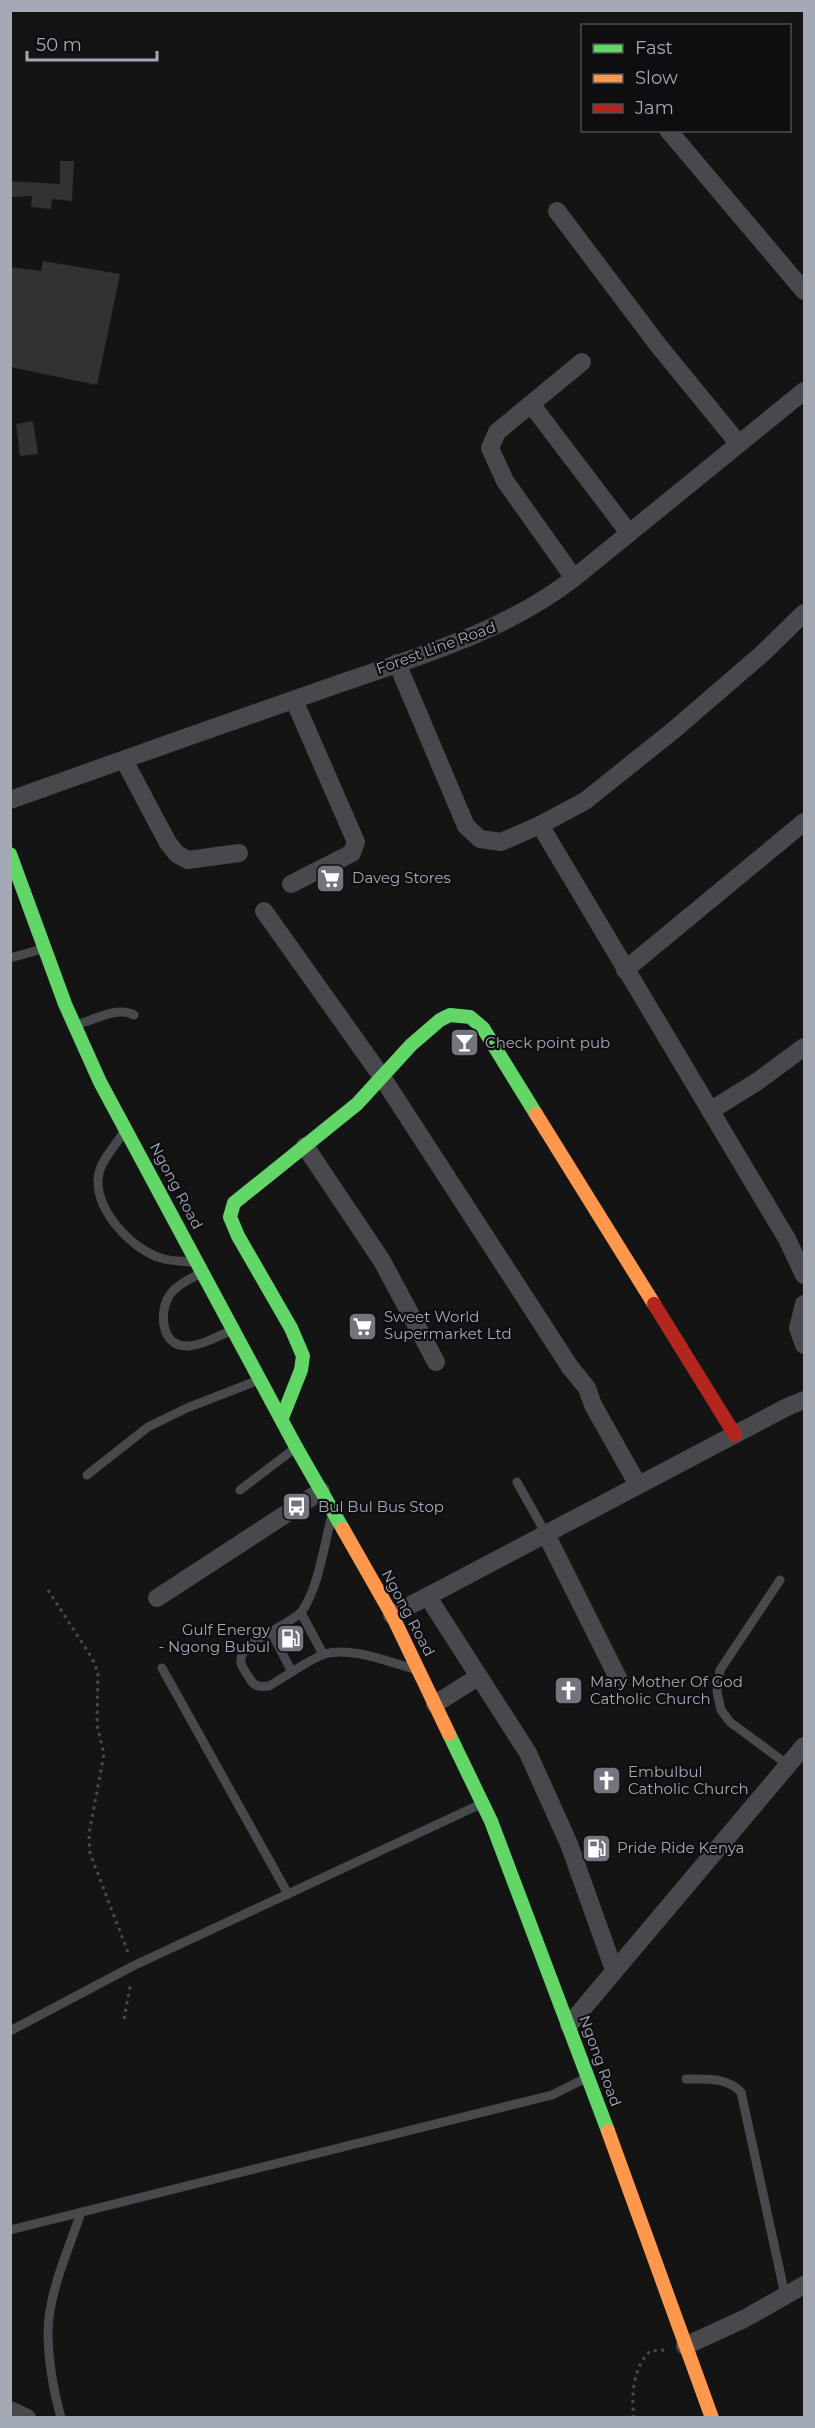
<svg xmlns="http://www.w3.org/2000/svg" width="815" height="2428" font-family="Montserrat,sans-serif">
  <rect width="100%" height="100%" fill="#141414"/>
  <!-- building -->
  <g fill="#323233">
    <polygon points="60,161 74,161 72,201 52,199 51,209 31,207 32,196 10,197 10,181 60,184"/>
    <polygon points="43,261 120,274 97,385 10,367 10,267 41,271"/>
    <polygon points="33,421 38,454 20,456 16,424"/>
  </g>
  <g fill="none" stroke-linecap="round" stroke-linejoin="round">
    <!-- path -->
    <g stroke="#4a4b4f" stroke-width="3" stroke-dasharray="3 4.5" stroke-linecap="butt">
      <polyline points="48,1590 92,1658 98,1672 97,1725 104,1754 89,1834 90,1853 129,1955"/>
      <polyline points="124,2019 131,1982"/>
      <path d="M634 2418C631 2395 633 2368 650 2351L667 2350"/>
    </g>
    <!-- lane -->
    <g stroke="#48494d" stroke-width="9">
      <polyline points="10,958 42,949"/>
      <path d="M76 1025C93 1020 118 1006 134 1015"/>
      <path d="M123 1133C116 1145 102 1159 99 1173 91 1207 132 1251 164 1259 172 1261 182 1261 191 1262"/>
      <path d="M201 1273C190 1279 174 1286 168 1298 159 1314 162 1346 186 1346 200 1346 217 1337 230 1331"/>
      <polyline points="87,1475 148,1427 187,1408 259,1380"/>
      <polyline points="517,1482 546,1534"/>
      <polyline points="240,1490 294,1449"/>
      <path d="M331 1519C324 1546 318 1589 302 1611 291 1626 237 1641 241 1663 242 1668 247 1674 250 1679 254 1687 261 1687 269 1686 286 1676 304 1663 322 1655 347 1645 389 1662 414 1669"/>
      <polyline points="780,1580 720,1670 717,1692 721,1710 730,1722 788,1765"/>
      <polyline points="301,1613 323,1654"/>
      <polyline points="271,1632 292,1672"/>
      <polyline points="162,1668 288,1894"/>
      <polyline points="10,2031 133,1966 481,1804"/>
      <path d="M686 2079C707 2079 726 2077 741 2092L785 2295"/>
      <polyline points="10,2230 552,2095 586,2078"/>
      <path d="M61 2418C53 2389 48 2361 48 2331 49 2291 69 2249 81 2212"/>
    </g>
    <!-- street -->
    <g stroke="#48494d" stroke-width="18">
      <polyline points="668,130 804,291"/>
      <polyline points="557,211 658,345 738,443"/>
      <polyline points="531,404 629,533"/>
      <polyline points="574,578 505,481 490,448 497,432 582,362"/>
      <polyline points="397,663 466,826 480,839 501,842 540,825 585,801 675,729 763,653 804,613"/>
      <polyline points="124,760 168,843 177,854 188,860 239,853"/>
      <path d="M10 800C116 762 221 725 327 688 412 658 502 634 574 578L804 391"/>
      <polyline points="540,825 787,1239 804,1275"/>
      <polyline points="291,884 352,853 356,842 294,700"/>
      <polyline points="264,911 382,1077 570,1367 587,1388 593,1405 638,1485"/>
      <polyline points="625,970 804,822"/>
      <polyline points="710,1111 758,1081 804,1047"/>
      <polyline points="305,1146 382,1261 436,1362"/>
      <polyline points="804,1304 798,1328 804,1345"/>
      <polyline points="546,1534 619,1680"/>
      <polyline points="428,1597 528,1753 569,1844 614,1970"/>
      <polyline points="157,1598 321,1491"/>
      <polyline points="392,1615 787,1407 804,1400"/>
      <polyline points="435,1704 478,1677"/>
      <polyline points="569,2025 804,1746"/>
      <polyline points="685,2346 744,2319 804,2285"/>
      <polyline points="10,2410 27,2418"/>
    </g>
    <!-- fast -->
    <g stroke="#63d668" stroke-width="14">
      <polyline points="10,854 65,1004 100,1082 296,1447 343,1529"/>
      <polyline points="282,1418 301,1370 303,1356 291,1328 238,1236 230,1217 234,1203 357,1104 411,1045 440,1020 450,1015 470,1017 483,1028 536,1114"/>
      <polyline points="449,1734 491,1821 608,2131"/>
    </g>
    <!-- slow -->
    <g stroke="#ff974d" stroke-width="14">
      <polyline points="536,1114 654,1304"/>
      <polyline points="343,1529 392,1615 449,1734"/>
      <polyline points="608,2131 712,2418"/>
    </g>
    <!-- jam -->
    <polyline stroke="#b3261e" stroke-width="14" points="654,1304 735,1435"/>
  </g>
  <!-- icons -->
  <defs>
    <symbol id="supermarket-square" viewBox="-11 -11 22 22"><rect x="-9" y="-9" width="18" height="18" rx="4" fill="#72757d" stroke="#0e0e10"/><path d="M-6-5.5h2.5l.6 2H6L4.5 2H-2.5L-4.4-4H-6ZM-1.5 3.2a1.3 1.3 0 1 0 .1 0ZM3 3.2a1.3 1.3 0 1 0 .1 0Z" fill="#fff"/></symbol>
    <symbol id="bar-square" viewBox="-11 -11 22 22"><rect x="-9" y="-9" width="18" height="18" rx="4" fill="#72757d" stroke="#0e0e10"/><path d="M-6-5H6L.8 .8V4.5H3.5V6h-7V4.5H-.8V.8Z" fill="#fff"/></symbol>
    <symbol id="bus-square" viewBox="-11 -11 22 22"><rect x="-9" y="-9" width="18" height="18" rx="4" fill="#72757d" stroke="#0e0e10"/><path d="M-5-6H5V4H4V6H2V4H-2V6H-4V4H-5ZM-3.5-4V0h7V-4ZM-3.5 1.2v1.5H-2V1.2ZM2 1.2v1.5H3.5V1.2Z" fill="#fff"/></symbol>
    <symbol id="fuel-square" viewBox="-11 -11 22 22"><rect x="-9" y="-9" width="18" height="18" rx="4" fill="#72757d" stroke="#0e0e10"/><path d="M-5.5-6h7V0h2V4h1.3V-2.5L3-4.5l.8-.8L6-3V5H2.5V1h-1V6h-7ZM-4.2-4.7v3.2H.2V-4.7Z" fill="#fff"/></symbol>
    <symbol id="church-square" viewBox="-11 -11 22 22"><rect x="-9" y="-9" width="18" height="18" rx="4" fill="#72757d" stroke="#0e0e10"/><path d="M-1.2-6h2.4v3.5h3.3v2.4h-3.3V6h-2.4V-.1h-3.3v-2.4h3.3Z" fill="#fff"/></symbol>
  </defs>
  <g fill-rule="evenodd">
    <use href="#supermarket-square" x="314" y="862" width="33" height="33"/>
    <use href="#bar-square" x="448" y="1026" width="33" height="33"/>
    <use href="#supermarket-square" x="346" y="1310" width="33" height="33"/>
    <use href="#bus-square" x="280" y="1490" width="33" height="33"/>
    <use href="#fuel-square" x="274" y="1622" width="33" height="33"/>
    <use href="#church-square" x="552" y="1674" width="33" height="33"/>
    <use href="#church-square" x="590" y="1764" width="33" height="33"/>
    <use href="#fuel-square" x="580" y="1832" width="33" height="33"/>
  </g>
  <g text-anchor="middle" stroke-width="4.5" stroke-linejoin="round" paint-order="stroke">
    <!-- street labels -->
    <g font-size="15" fill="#a4a9b6" stroke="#0e0e10">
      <text transform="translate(436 648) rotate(-20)" y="5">Forest Line Road</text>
      <text transform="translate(176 1186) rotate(62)" y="5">Ngong Road</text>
      <text transform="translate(408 1613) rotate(62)" y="5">Ngong Road</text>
      <text transform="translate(600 2061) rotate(70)" y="5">Ngong Road</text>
    </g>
    <!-- poi labels -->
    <g font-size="15" fill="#a4a9b6" stroke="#0e0e10" text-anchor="start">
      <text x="352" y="883">Daveg Stores</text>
      <text x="485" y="1048">Check point pub</text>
      <text x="384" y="1322">Sweet World<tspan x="384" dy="17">Supermarket Ltd</tspan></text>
      <text x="318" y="1512">Bul Bul Bus Stop</text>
      <text x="270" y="1635" text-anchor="end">Gulf Energy<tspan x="270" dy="17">- Ngong Bubul</tspan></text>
      <text x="590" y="1687">Mary Mother Of God<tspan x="590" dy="17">Catholic Church</tspan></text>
      <text x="628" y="1777">Embulbul<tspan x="628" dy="17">Catholic Church</tspan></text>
      <text x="617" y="1853">Pride Ride Kenya</text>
    </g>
  </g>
  <!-- border -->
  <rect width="815" height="2428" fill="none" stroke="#a4a9b6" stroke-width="24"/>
  <!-- legend -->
  <rect x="581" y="24" width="210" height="108" fill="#0e0e10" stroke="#4a4c52" stroke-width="1.5"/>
  <rect x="593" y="44" width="30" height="9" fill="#63d668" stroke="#4a4c52" stroke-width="1.5"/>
  <text x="635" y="54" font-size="18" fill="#a4a9b6">Fast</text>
  <rect x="593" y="74" width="30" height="9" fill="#ff974d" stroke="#4a4c52" stroke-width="1.5"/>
  <text x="635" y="84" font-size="18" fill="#a4a9b6">Slow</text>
  <rect x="593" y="104" width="30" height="9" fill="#b3261e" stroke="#4a4c52" stroke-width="1.5"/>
  <text x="635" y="114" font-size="18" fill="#a4a9b6">Jam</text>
  <!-- scale -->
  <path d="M27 51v9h130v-9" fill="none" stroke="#a4a9b6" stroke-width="3"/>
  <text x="36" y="51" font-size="18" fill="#a4a9b6" stroke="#0e0e10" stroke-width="4.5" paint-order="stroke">50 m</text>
</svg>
